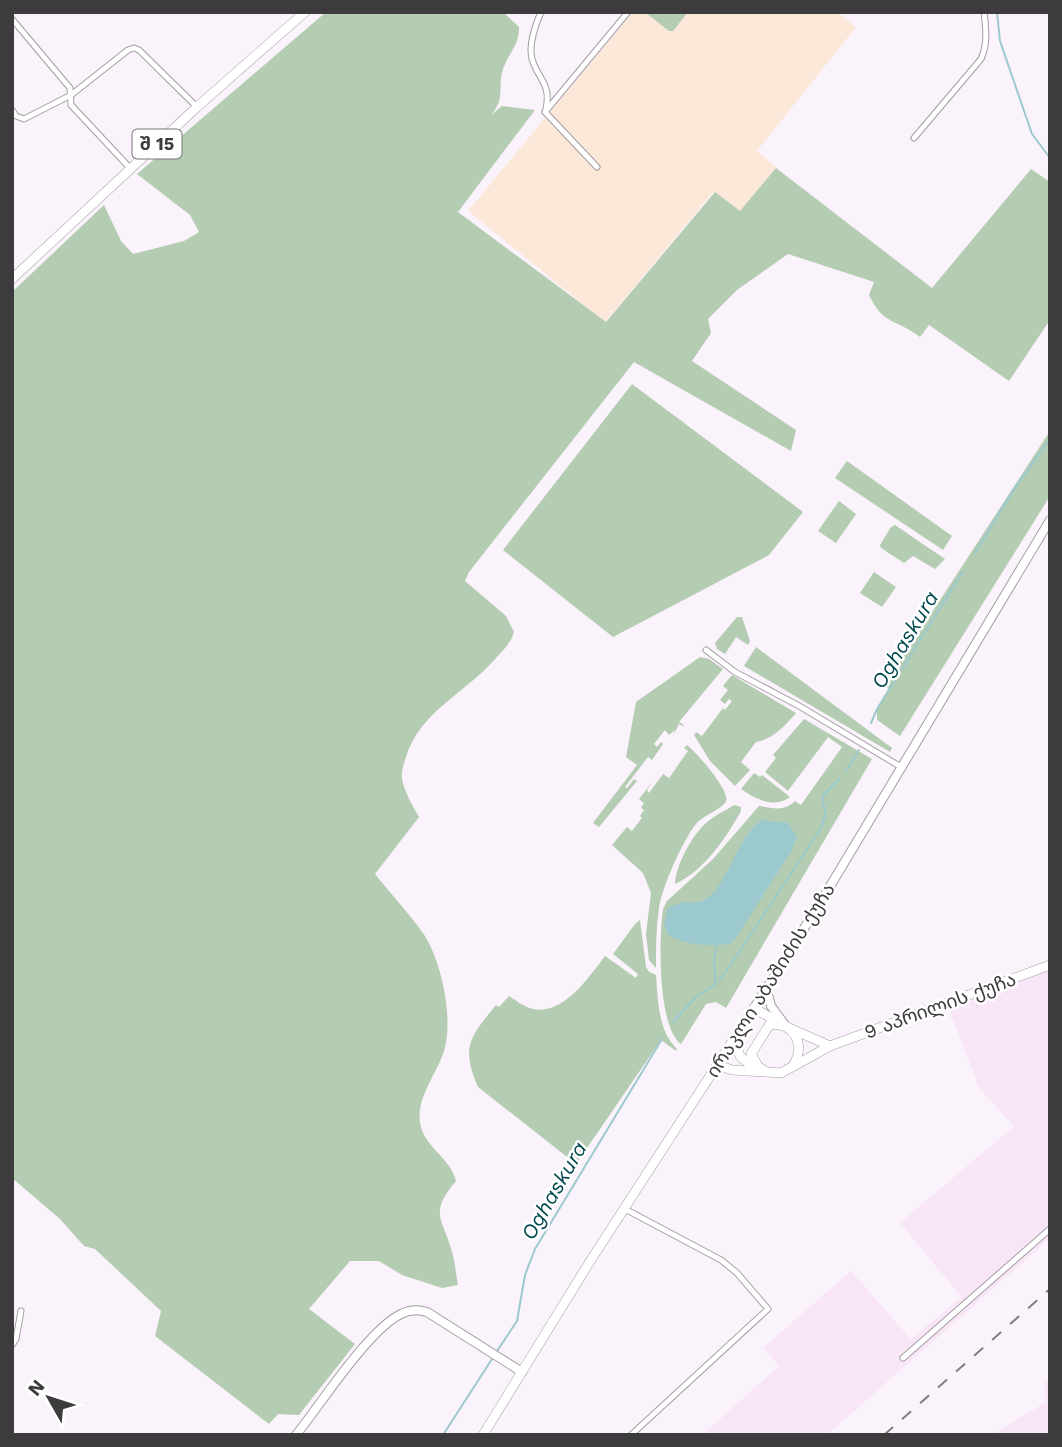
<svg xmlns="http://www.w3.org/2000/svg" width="1062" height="1447" font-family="'Work Sans','Noto Sans Georgian',sans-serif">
  <rect width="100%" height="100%" fill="#fbf3fb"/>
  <!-- industrial -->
  <g fill="#f8e5f6">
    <polygon points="1050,965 1050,1238 827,1435 702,1435 779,1366 763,1348 851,1271 911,1339 962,1297 900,1223 1014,1126 979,1088 946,1000"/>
    <polygon points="1050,1380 1050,1435 992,1435 1046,1402 1044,1382"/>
  </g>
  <!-- medical -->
  <polygon fill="#fbe8d8" points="633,12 837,12 856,27 757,151 777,168 740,213 714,191 605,322 468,211"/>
  <!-- green -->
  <g fill="#b4ccb2">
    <path d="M326 12H503L519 27C520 44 508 54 503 69 497 88 506 98 491 115L502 106 535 110 458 212 606 322 715 192 740 211 776 168 932 288 1031 169 1050 182V320L1009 381 929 325 920 337C895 318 884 326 869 295L874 282 788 254 737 290 708 319 711 333 692 361 796 430 791 451 634 362 469 572 465 581 506 616 514 632C511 643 503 650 496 658 466 693 420 711 406 757 404 763 401 771 402 778 404 792 412 804 419 817L375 874C391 894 408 912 423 933 441 959 453 1016 445 1047 440 1070 416 1096 420 1122 423 1147 451 1158 456 1181 428 1214 443 1218 452 1252 455 1263 456 1274 458 1285L442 1288 402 1275 379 1261H350L309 1309 355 1344 299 1415 278 1414 269 1424 155 1336 161 1311 95 1249 84 1246 60 1219 12 1178V292L104 205 121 241 133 254 184 241 199 232 190 215 137 174Z"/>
    <polygon points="645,12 688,12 673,31 669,31"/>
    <polygon points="632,384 803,512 769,555 613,637 503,550"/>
    <polygon points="1050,431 1050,496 900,736 877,720 877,709 889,689 885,687 890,677"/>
    <polygon points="847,461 952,536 943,550 835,478"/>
    <polygon points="839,501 856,514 836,543 818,531"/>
    <polygon points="895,525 945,559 935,569 913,556 904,563 881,548 880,545 891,527"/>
    <polygon points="874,572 896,587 882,607 860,593"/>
    <polygon points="737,617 742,617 750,641 748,645 736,637 725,654 717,649 715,643"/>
    <polygon points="756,647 892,748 890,752 744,666"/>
    <polygon points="700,657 709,659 723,669 679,722 684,725 683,726 679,724 673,736 675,730 669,735 665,730 654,744 657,747 661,742 663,744 652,760 648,757 625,787 627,788 634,779 637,781 599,827 593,823 637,765 626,757 636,702"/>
    <path d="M732 675 796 713C786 725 772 740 756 742L741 762 750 770 735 786 710 761 694 735 696 732 702 736 723 708 725 710 732 701 729 699 725 704 720 700 728 690 723 686Z"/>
    <path d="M804 719 872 759 726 1008 716 1002 706 1004 681 1044C657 1026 659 937 663 909L667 901 713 859 759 806C774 808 784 812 795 801L801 805 842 747 828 737 788 791 765 772 776 758 773 755Z"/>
    <path d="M687 745C696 752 730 790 726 801 724 808 702 816 696 824 683 840 662 887 659 908 656 928 656 948 656 968L649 960 646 934 651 893 643 873 612 845 627 827 632 831 642 818 640 816 644 810 641 808 644 803 639 799 653 781 647 790 649 793 663 774 669 778 688 751 684 748Z"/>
    <path d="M754 773 760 777 762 775 790 797C774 809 755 799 741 789Z"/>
    <path d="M734 805 741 807V811C726 838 704 871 675 884 676 865 691 837 705 824 713 816 725 811 734 805Z"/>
    <path d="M640 920 646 967 649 972 656 975C658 1000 658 1031 677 1049L676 1051 661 1040 576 1164 478 1087C460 1046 471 1036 496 1005L499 1007 509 996C517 1001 524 1007 533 1009 564 1015 589 977 605 956L636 978 638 974 613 954 635 924Z"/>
  </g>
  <!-- water -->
  <path fill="#9cc9ce" d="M762 820 788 823 797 837 791 852 737 936 730 944C708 946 688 946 668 935L664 923 668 908C673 906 678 903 683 902 688 902 695 903 700 902 728 892 734 838 762 820Z"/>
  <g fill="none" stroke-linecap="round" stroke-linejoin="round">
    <!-- stream -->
    <g stroke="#9cc9ce" stroke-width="2">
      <polyline points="997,12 1000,41 1032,134 1050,158"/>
      <polyline points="975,553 1014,489 1050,439"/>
      <polyline points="871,723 877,709 963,571"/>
      <polyline points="847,770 859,750"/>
      <polyline points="715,982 714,958 717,945"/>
      <polyline points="673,1022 697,996 716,984 732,963 821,828 826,813 822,800 824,794 840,778"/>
      <polyline points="497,1351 517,1321 525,1275 535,1249 662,1039"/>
      <polyline points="443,1435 492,1359"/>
    </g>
    <defs>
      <g id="street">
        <path d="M541 12C535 26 527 47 533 62 540 81 551 85 546 109"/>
        <polyline points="12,19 70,88 71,105 130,168"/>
        <polyline points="12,110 16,116 24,119 71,95 128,50 134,48 139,50 197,107"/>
        <polyline points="545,112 628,12"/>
        <polyline points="545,112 597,167"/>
        <path d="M914 138 981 59C988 43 986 29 984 12"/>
        <polyline points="706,650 735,672 801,707 901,767"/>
        <polyline points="625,1209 721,1260 737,1273 768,1309 631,1435"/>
        <polyline points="12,1345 16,1339 21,1311"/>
        <polyline points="903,1358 1050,1229"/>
      </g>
      <g id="secondary">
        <polyline points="766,987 771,1006 785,1025"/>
        <polyline points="754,1008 820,903 1050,520"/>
        <path d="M296 1435C321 1404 368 1330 401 1314 409 1310 418 1309 427 1312L522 1372"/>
      </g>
      <g id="primary">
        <polyline points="12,279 197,107 305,12"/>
        <polyline points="733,1039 740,1056 755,1069"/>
        <polyline points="718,1065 732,1070 781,1073 830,1046 1050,965"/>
        <path d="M766 1072 758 1066 751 1054 770 1024C795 1023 806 1045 793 1066"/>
        <polyline points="483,1435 589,1263 754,1008 785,1026 830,1046"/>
      </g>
    </defs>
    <!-- street casing -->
    <use href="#street" stroke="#a49da4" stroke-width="7"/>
    <!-- secondary casing -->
    <use href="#secondary" stroke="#a49da4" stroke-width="10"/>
    <!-- primary casing -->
    <use href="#primary" stroke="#a49da4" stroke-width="10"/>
    <!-- street -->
    <use href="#street" stroke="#fff" stroke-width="5"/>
    <!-- secondary -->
    <use href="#secondary" stroke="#fff" stroke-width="8"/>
    <!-- primary -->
    <use href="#primary" stroke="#fff" stroke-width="9"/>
    <!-- rail -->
    <polyline stroke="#817d81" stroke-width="2" stroke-dasharray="12 12" stroke-linecap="butt" points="884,1435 1050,1289"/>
  </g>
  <g text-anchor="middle" stroke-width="5" stroke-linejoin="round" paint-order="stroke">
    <!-- shield labels -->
    <rect fill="#fff" stroke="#777677" stroke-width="2" x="132.5" y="129.5" width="49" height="29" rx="5"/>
    <g font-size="18" font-weight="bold" fill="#3d3b3d">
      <text x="157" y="150">შ 15</text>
    </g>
    <!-- street labels -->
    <g font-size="19" fill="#3d3b3d" stroke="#fff">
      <text transform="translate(770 980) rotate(-58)" y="7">ირაკლი აბაშიძის ქუჩა</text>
      <text transform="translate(940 1005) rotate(-20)" y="7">9 აპრილის ქუჩა</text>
    </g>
    <!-- water labels -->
    <g font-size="21" font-style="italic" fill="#01484e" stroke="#fff">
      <text transform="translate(905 640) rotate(-59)" y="7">Oghaskura</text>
      <text transform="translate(554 1191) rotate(-60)" y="7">Oghaskura</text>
    </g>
  </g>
  <!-- border -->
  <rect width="1062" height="1447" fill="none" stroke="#3d3b3d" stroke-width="28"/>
  <!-- north arrow -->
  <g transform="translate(49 1398) rotate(309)" stroke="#ffffff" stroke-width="5" paint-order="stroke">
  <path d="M0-5L12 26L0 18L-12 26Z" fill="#3d3b3d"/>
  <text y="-10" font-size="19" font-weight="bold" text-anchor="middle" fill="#3d3b3d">N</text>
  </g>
</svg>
